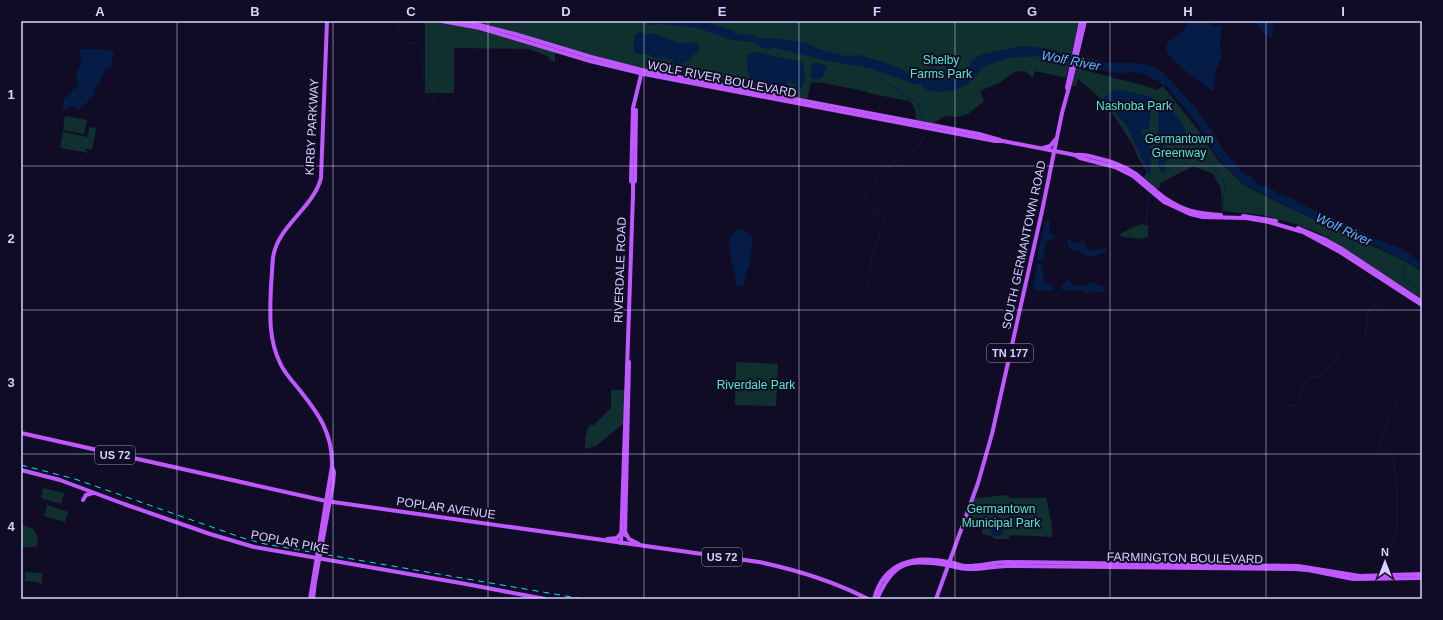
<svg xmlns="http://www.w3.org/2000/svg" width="1443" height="620" font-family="Helvetica,sans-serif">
  <rect width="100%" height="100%" fill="#110c26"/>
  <!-- green -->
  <g fill="#0f302f">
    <path d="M425 21C466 21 516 41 555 52V62L550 60 549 57 529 49 454 48V93H425Z"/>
    <path d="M472 21H1079L1066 78 1035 71 1033 78 1025 71 1014 72 999 83 980 91 984 101 968 114 957 117 944 116 934 123 916 120C915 113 916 106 909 101L868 93V92L819 82 818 83 811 82 807 100 709 81 687 75 652 70 610 61 492 26Z"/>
    <polygon points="1076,68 1142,85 1157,90 1163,86 1198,130 1217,159 1244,185 1279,203 1405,261 1422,271 1422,299 1321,234 1296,224 1262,215 1222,211 1221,188 1213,174 1193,166 1160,183 1161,185 1157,190 1144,177 1147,171 1138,158 1134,147 1117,120 1098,96 1078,79 1076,86 1072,86"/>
    <polygon points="65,116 87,120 84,134 63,130"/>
    <polygon points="89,127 96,128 96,129 92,150 85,149 85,151 89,152 89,153 60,148 63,132 88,137"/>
    <polygon points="1143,224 1148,226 1148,237 1139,239 1120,236 1120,234 1133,227"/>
    <polygon points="736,362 778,364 776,406 735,405"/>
    <path d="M611 390H625L623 424 596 446 585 449C585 440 585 432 590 425H594L611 408Z"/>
    <polygon points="43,488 64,493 61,504 41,498"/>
    <polygon points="1007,495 1010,498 1046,498 1052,524 1052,537 1009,535 1009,539 995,539 989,535 982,534 982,526 975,526 967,521 975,497 979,498"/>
    <polygon points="47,505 68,512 65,522 44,516"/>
    <path d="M21 525C33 526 40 533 37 546L21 548Z"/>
    <polygon points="25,572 42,573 42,584 40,584 38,582 25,581"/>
  </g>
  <!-- water -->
  <g fill="#051d46">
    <polygon points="642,21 703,21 732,30 737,34 754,35 757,38 776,38 806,43 819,49 845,56 859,55 887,63 905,71 936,77 947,80 959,76 966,71 972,61 980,55 1020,46 1046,48 1069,56 1081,56 1109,63 1137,63 1149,65 1159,70 1171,81 1193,105 1214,133 1222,149 1243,173 1252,178 1258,184 1275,191 1279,195 1282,194 1293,199 1313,210 1343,222 1376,239 1402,249 1422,263 1422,269 1333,225 1309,217 1245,185 1235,176 1216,155 1208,143 1206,136 1191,116 1172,93 1168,87 1161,84 1160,82 1141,73 1134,72 1121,74 1096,69 1090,66 1049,56 1017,57 1005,59 983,67 969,83 956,90 939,92 930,91 926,90 920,84 913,84 869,68 827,61 775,48 769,49 760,47 756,43 750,42 728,39 698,28 661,24 651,25"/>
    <polygon points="1189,21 1209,21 1208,22 1212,26 1222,27 1220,47 1222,54 1216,70 1214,88 1212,91 1182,68 1166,52 1167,43 1183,31"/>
    <polygon points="1255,21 1273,21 1272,38 1265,34"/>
    <path d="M640 31H643L644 34C658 30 678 49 694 42L698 43 699 50C693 56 682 69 673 64V60C664 55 655 63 648 53 643 56 640 54 635 53 633 48 634 38 636 34L640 33Z"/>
    <polygon points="82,49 97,49 112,51 114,54 112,59 113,67 105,69 100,83 96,85 93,96 79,110 74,106 62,110 64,99 78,85 76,75 81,64 80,52"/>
    <path d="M754 52 803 62 805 79 801 90 795 88V85L791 83 789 80 787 88 753 81C745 73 747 64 748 55Z"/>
    <polygon points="813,62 827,66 825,73 820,79 813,79 811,77 811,65"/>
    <path d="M1116 89 1152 97 1149 129 1142 130C1141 137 1148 139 1150 146 1151 153 1151 172 1150 179L1148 172 1126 125 1108 104 1104 97Z"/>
    <path d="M1164 103C1174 112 1188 126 1186 140L1181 142 1167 141 1165 143 1161 150H1158V117L1160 105Z"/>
    <polygon points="1158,152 1168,154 1173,152 1173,157 1164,163 1166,174 1159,170"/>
    <polygon points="1047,220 1050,222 1049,232 1057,237 1046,242 1043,254 1044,259 1038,260 1037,259 1037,256 1045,223"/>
    <path d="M741 229 746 231 753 237C751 244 752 249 751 256 750 263 747 270 745 276L746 278 744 285 741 286 736 285 735 273 733 269 728 240 736 231Z"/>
    <path d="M1067 239 1077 244 1084 240 1086 249C1091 252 1092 250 1097 249 1099 249 1104 249 1106 249L1107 251 1106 252 1092 257 1087 256 1080 251 1069 249Z"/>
    <path d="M1037 264H1040L1042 266 1044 282 1053 286 1054 288C1049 292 1039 292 1033 289Z"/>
    <path d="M1067 279 1075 286H1085C1087 285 1088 283 1090 283 1094 281 1099 287 1105 287V290L1103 292 1093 291 1087 293 1080 290 1064 291 1062 289V286Z"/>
    <polygon points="994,521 1004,522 1004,532 1002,535 995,536 990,533 993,529 989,527 988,522"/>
  </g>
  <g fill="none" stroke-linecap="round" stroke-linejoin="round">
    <!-- stream -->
    <g stroke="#051d46" stroke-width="1">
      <polyline points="401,21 398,28 398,32 404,37 407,42 416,44 420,46 422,51 423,80 433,96 435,103 443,113"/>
      <polyline points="875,70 887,83 918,103 923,119"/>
      <polyline points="1202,131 1197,136 1199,151 1205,160 1214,167 1218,175 1223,179 1226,191 1223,197 1224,212"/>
      <polyline points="1146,224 1148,195"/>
      <polyline points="884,225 885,218 881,215 873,212 865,194 876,181 879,175 894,162 905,158 909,153 920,144 924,136"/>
      <polyline points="1351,253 1356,236"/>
      <path d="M1408 261 1404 270 1405 280C1411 285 1418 287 1422 293"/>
      <polyline points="869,274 871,262 880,233"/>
      <polyline points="868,279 867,285 871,292"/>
      <path d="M1284 402 1290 406H1295C1299 399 1302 379 1311 377 1314 377 1318 377 1321 377L1326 369 1335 361 1338 357 1339 350 1342 347 1365 336 1367 322V313L1383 299C1381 285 1360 277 1350 268L1348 264 1349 259"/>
      <polyline points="1390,550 1397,533 1397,485 1393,459 1382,449 1379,443 1390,418 1397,399"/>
    </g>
    <!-- major -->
    <g stroke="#c058ff" stroke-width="4">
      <polyline points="442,21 480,28 590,61 644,74 995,141 1003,141 1075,155 1080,158 1115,167 1133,176 1164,202 1190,214 1203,217 1246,218 1269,222 1303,232 1340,252 1422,305"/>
      <polyline points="464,21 515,34 591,57 642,70 979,134 1000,140"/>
      <polyline points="1067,88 1081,21"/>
      <polyline points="1043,148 1050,146 1056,139"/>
      <path d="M1075 155C1083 154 1090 156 1097 158 1111 161 1124 166 1136 174 1149 184 1159 196 1173 203 1187 212 1204 214 1221 215"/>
      <polyline points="633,183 635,181 636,110"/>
      <polyline points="1243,216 1276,221"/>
      <polyline points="1298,228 1324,239 1342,249 1422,302"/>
      <path d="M21 433 326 501 759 562C797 570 833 581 868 599"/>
      <polyline points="21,470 60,480 124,504 210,534 254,547 466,584 545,599"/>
      <polyline points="83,500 86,495 93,493"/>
      <polyline points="625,532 629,539 639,544"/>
      <polyline points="625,535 629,362"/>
      <polyline points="607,539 617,538 622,532"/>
      <polyline points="621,543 633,195 633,183 631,181 633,108 642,71"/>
      <path d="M310 599 332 466C333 433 318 413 298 388 291 380 284 372 280 363 268 338 270 312 271 285 272 276 272 267 273 258 277 226 313 209 321 178L327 21"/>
      <polyline points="313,599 315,582 333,484 334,472 332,467"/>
      <path d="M874 599C884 561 915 555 949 562 956 563 961 566 967 566 981 566 994 562 1007 562L1298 566 1360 576 1422 574"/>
      <path d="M877 599C894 562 906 559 946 565 953 566 960 569 967 569 981 570 993 566 1007 566L1294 569 1308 570 1353 579 1422 578"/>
      <polyline points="936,599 978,483 992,434 1042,211 1062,113 1071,80 1085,21"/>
    </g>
    <!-- rail -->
    <polyline stroke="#00e4fc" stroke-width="1" stroke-dasharray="6 5" stroke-linecap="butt" points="21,465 75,479 243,538 265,544 583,599"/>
  </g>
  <!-- grid -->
  <path fill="none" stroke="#d6d1ff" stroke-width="1" stroke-opacity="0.55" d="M177 21V599M333 21V599M488 21V599M644 21V599M799 21V599M955 21V599M1110 21V599M1266 21V599M21 166H1422M21 310H1422M21 454H1422"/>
  <g text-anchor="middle" stroke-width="4" stroke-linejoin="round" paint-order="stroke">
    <!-- shield labels -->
    <g fill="#110c26" stroke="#9b96be" stroke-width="1">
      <rect x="987" y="344" width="46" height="18" rx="3"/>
      <rect x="95" y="446" width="40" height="18" rx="3"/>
      <rect x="702" y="548" width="40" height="18" rx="3"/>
    </g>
    <g font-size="11" font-weight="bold" fill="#d6d1ff">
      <text x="1010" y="357">TN 177</text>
      <text x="115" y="459">US 72</text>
      <text x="722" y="561">US 72</text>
    </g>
    <!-- park labels -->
    <g font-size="12" fill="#52eac3" stroke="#110c26">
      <text x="941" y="64">Shelby<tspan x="941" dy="14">Farms Park</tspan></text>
      <text x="1134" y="110">Nashoba Park</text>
      <text x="1179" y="143">Germantown<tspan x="1179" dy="14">Greenway</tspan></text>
      <text x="756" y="389">Riverdale Park</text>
      <text x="1001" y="513">Germantown<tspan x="1001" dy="14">Municipal Park</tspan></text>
    </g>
    <!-- street labels -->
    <g font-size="12" fill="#d6d1ff" stroke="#110c26">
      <text transform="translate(722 79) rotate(11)" y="4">WOLF RIVER BOULEVARD</text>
      <text transform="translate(312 127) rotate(-87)" y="4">KIRBY PARKWAY</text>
      <text transform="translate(1024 245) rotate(-78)" y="4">SOUTH GERMANTOWN ROAD</text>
      <text transform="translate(620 270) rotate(-88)" y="4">RIVERDALE ROAD</text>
      <text transform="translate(446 508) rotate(8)" y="4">POPLAR AVENUE</text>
      <text transform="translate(290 542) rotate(11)" y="4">POPLAR PIKE</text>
      <text transform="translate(1185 558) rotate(1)" y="4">FARMINGTON BOULEVARD</text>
    </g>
    <!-- water labels -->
    <g font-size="13" font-style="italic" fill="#5fb6ff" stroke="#110c26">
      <text transform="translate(1071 60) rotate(11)" y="5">Wolf River</text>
      <text transform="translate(1344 229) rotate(25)" y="5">Wolf River</text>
    </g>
  </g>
  <!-- border -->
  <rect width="1443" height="620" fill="none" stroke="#110c26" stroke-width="44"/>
  <!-- north arrow -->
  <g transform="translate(1385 562)" stroke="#110c26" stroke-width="3" paint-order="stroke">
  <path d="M0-3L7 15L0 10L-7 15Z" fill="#d6d1ff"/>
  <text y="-6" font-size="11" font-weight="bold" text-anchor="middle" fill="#d6d1ff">N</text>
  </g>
  <rect x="22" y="22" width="1399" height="576" fill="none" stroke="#d6d1ff" stroke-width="1.5"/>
  <g font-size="13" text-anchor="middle" font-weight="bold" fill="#d6d1ff">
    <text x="100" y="16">A</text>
    <text x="255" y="16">B</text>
    <text x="411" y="16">C</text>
    <text x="566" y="16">D</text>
    <text x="722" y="16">E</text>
    <text x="877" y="16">F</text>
    <text x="1032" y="16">G</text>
    <text x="1188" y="16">H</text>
    <text x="1343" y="16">I</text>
    <text x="11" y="99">1</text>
    <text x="11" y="243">2</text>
    <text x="11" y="387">3</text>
    <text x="11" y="531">4</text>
  </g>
</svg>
